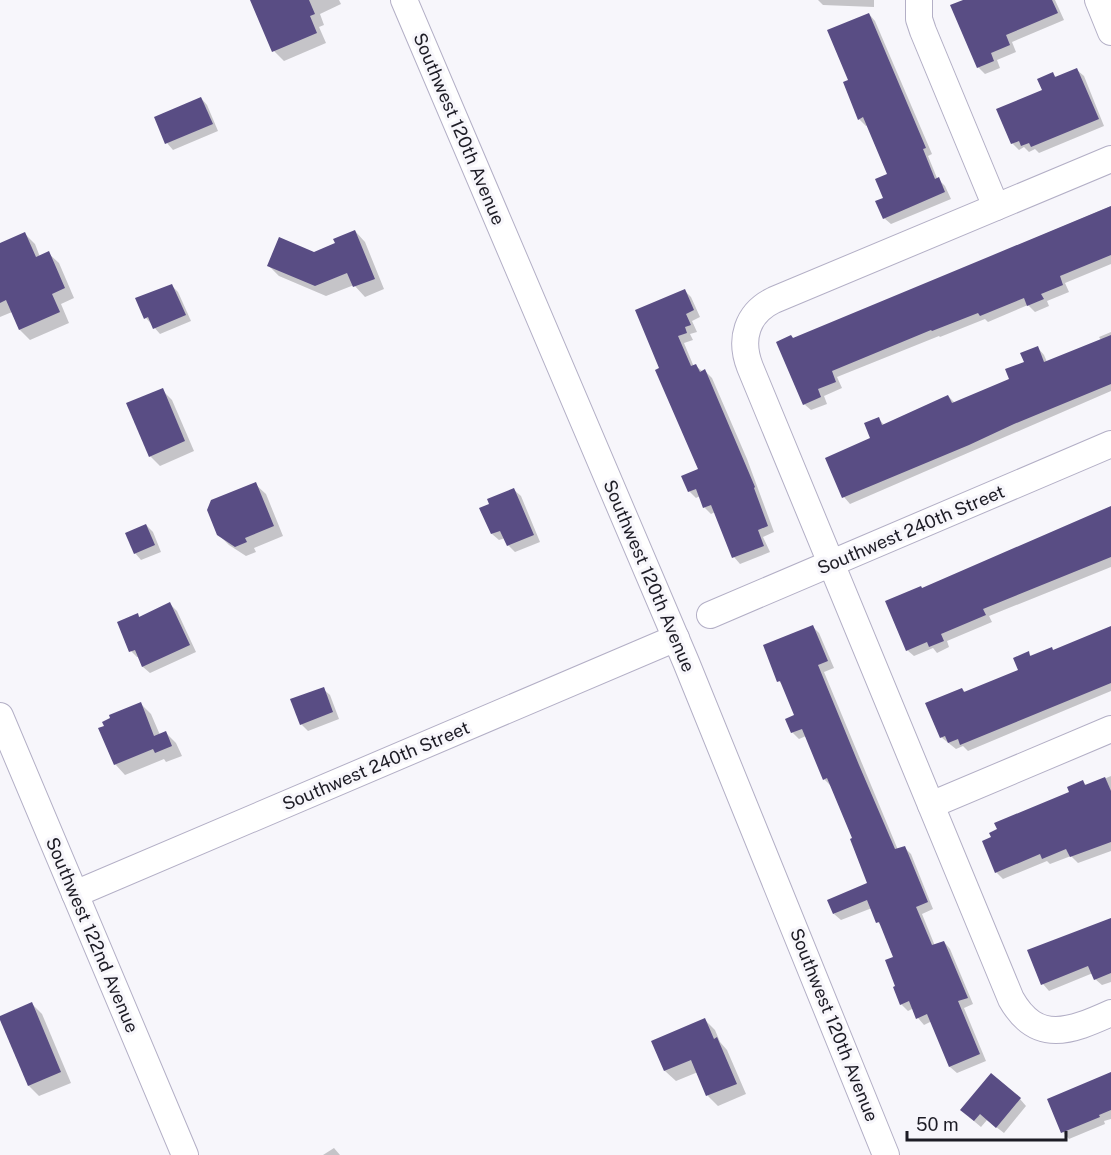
<svg xmlns="http://www.w3.org/2000/svg" width="1111" height="1155" font-family="'Public Sans',sans-serif">
  <rect width="100%" height="100%" fill="#f7f6fb"/>
  <!-- shadow -->
  <g fill="#0003">
    <polygon points="251,0 339,0 341,4 320,14 324,25 319,27 326,43 284,61 274,51"/>
    <polygon points="818,0 874,0 874,7 823,5"/>
    <polygon points="978,0 1055,0 1064,20 1012,42 1016,52 997,60 1000,68 985,74 978,67"/>
    <polygon points="869,14 875,21 932,154 928,156 937,178 945,186 951,199 891,224 884,218 885,199 889,175 868,125 866,126 859,119 850,81"/>
    <polygon points="1077,70 1084,76 1104,126 1039,153 1035,149 1029,152 1024,147 1019,150 1012,143 1053,74 1057,78"/>
    <polygon points="201,98 207,105 218,131 173,150 167,143"/>
    <polygon points="1111,206 1111,264 1065,283 1069,292 1047,301 1049,306 1035,312 1028,305 988,322 985,319 940,337 939,336 837,377 842,388 824,396 827,404 811,410 804,404 794,340"/>
    <polygon points="355,231 365,242 384,289 365,297 354,285 326,296 279,276 269,266 314,253 337,244"/>
    <polygon points="25,234 35,244 40,257 48,253 59,263 74,298 61,304 69,323 30,340 20,330 12,312 0,317 0,245"/>
    <polygon points="172,286 178,292 191,321 160,334 146,318"/>
    <polygon points="685,291 691,297 700,317 692,321 697,332 690,334 693,340 684,343 694,367 696,366 703,372 705,371 712,378 747,459 774,532 763,537 770,552 740,564 734,557 715,512 711,514 705,508 700,496 696,498 689,491 699,470 661,369"/>
    <polygon points="1111,332 1111,391 850,504 844,497 827,459 872,439 879,419 885,426 948,396 955,403 1011,380 1038,348 1044,355 1047,362 1101,340 1099,337"/>
    <polygon points="162,390 172,400 194,451 160,466 150,456"/>
    <polygon points="255,484 266,494 283,536 254,548 256,552 246,556 229,545 218,534"/>
    <polygon points="514,490 521,496 540,542 515,552 508,545 505,538 499,540 492,534"/>
    <polygon points="1111,508 1111,567 989,616 992,622 947,641 949,647 937,653 933,648 914,656 907,650 922,590"/>
    <polygon points="146,525 153,532 161,552 141,560 135,553"/>
    <polygon points="170,604 177,611 196,652 150,673 143,667 139,657 137,657 131,651 138,615 140,618"/>
    <polygon points="813,627 819,633 834,668 824,672 898,850 904,847 911,854 933,909 922,914 935,946 944,942 950,949 973,1004 964,1008 986,1061 957,1073 950,1067 932,1021 924,1025 918,1018 914,1008 908,1011 901,1004 897,987 895,958 882,927 878,922 872,908 841,920 834,914 869,884 854,839 831,786 824,779 806,736 799,739 792,732 796,715 784,686 779,681"/>
    <polygon points="1111,628 1111,691 968,751 963,746 956,749 941,737 962,689 966,693 1020,671 1028,653 1032,657 1054,651"/>
    <polygon points="323,689 330,695 339,719 308,731 301,724"/>
    <polygon points="141,704 151,714 160,735 166,733 176,743 182,756 166,762 164,759 125,775 115,764 106,726 112,719"/>
    <polygon points="1111,776 1111,851 1078,863 1071,856 1050,864 1047,861 1003,879 996,872 1083,782 1087,786"/>
    <polygon points="1111,919 1111,982 1102,985 1095,979 1093,973 1049,991 1043,984"/>
    <polygon points="32,1004 42,1014 71,1083 39,1096 29,1086"/>
    <polygon points="705,1020 715,1030 720,1042 727,1050 746,1094 718,1106 708,1096 698,1072 676,1081 665,1071 653,1042"/>
    <polygon points="1111,1074 1111,1119 1104,1121 1105,1124 1069,1139 1063,1132"/>
    <polygon points="1020,1099 1026,1106 1004,1133 987,1120 981,1127 969,1117"/>
    <polygon points="334,1148 340,1155 323,1155"/>
  </g>
  <!-- building -->
  <g fill="#594d84">
    <polygon points="250,0 309,0 315,14 310,16 317,33 272,52"/>
    <polygon points="963,0 1052,0 1058,13 1006,35 1010,45 991,53 994,61 977,68 950,5"/>
    <polygon points="869,13 926,148 923,149 935,179 939,177 945,192 883,219 875,201 883,198 875,179 887,174 863,117 858,120 843,82 848,80 827,30"/>
    <polygon points="1077,68 1099,119 1031,147 1029,143 1021,146 1019,141 1011,144 996,109 1042,90 1037,79 1053,72 1055,77"/>
    <polygon points="201,97 213,124 165,144 154,117"/>
    <polygon points="1111,206 1111,255 1060,276 1063,285 1041,294 1044,299 1027,306 1024,298 980,316 978,313 932,331 931,330 832,371 836,382 818,389 821,397 803,405 776,342 791,335 793,338"/>
    <polygon points="355,230 375,279 353,287 347,273 315,286 267,266 279,237 314,252 335,243 333,239"/>
    <polygon points="25,232 36,257 49,251 65,288 52,294 60,312 19,330 6,300 0,303 0,243"/>
    <polygon points="172,284 186,315 153,329 148,317 144,319 135,298"/>
    <polygon points="685,289 694,310 686,314 691,325 685,327 687,333 678,336 691,366 696,364 700,372 705,369 755,487 754,488 768,526 758,530 764,546 732,558 711,505 703,508 696,489 688,492 681,476 698,469 655,370 659,368 635,310"/>
    <polygon points="1111,335 1111,384 1014,424 969,445 842,498 825,458 870,438 864,423 879,417 882,425 948,395 952,403 1009,379 1005,369 1024,362 1020,353 1038,346 1044,362"/>
    <polygon points="163,388 185,441 149,457 126,403"/>
    <polygon points="256,482 274,526 245,538 247,542 235,547 217,535 207,510 211,500"/>
    <polygon points="514,488 534,535 507,546 500,531 491,534 479,508 489,504 487,499"/>
    <polygon points="1111,506 1111,557 983,609 986,615 941,634 944,641 929,647 927,642 906,651 885,601 921,586 922,588"/>
    <polygon points="146,524 155,545 134,554 125,533"/>
    <polygon points="170,602 190,645 142,667 135,650 129,652 117,622 138,613 139,617"/>
    <polygon points="813,625 828,661 818,665 859,765 895,849 905,846 928,902 916,907 932,945 944,941 968,998 958,1001 980,1054 949,1067 927,1014 916,1019 909,1001 900,1005 893,987 895,986 885,960 893,957 879,922 876,923 867,900 833,914 827,900 867,883 850,839 852,838 827,778 823,780 802,729 791,733 785,719 794,715 780,681 777,682 763,645"/>
    <polygon points="1111,626 1111,683 960,745 958,739 948,743 945,736 940,738 925,703 962,688 964,692 1018,670 1013,658 1029,651 1030,656 1052,647 1053,650"/>
    <polygon points="324,687 333,712 300,725 290,699"/>
    <polygon points="141,702 154,736 166,731 172,746 155,753 153,749 114,765 98,728 104,726 102,722 110,718 109,715"/>
    <polygon points="1105,777 1111,791 1111,842 1070,857 1066,849 1042,859 1040,854 995,873 982,841 991,837 989,833 997,829 994,823 1069,792 1067,787 1083,780 1085,785"/>
    <polygon points="1111,918 1111,973 1094,980 1088,966 1041,985 1027,950"/>
    <polygon points="32,1002 61,1072 28,1086 0,1020 0,1016"/>
    <polygon points="705,1018 714,1039 717,1037 737,1084 706,1096 691,1060 664,1071 651,1041"/>
    <polygon points="1111,1072 1111,1110 1099,1115 1100,1117 1061,1133 1047,1099"/>
    <polygon points="991,1073 1021,1098 996,1128 980,1114 974,1121 960,1110"/>
  </g>
  <g fill="none" stroke-linecap="round" stroke-linejoin="round">
    <defs>
      <g id="minor">
        <polyline points="404,0 686,662 886,1155"/>
        <polyline points="919,0 919,19 923,31 996,207"/>
        <polyline points="1098,0 1111,32"/>
        <path d="M1111 159 774 300C747 313 739 339 750 367L1011 999C1037 1045 1071 1031 1111 1013"/>
        <polyline points="710,615 1111,444"/>
        <polyline points="0,716 185,1155"/>
        <polyline points="931,805 1111,729"/>
        <polyline points="75,894 676,638"/>
      </g>
    </defs>
    <!-- minor casing -->
    <use href="#minor" stroke="#b3afc6" stroke-width="28"/>
    <!-- minor -->
    <use href="#minor" stroke="#fff" stroke-width="26"/>
  </g>
  <g text-anchor="middle" stroke-width="6" stroke-linejoin="round" paint-order="stroke">
    <!-- street labels -->
    <g font-size="18" fill="#1d1c25" stroke="#f7f6fb">
      <text transform="translate(459 129) rotate(67)" y="6">Southwest 120th Avenue</text>
      <text transform="translate(911 530) rotate(-23)" y="6">Southwest 240th Street</text>
      <text transform="translate(649 576) rotate(67)" y="6">Southwest 120th Avenue</text>
      <text transform="translate(376 766) rotate(-23)" y="6">Southwest 240th Street</text>
      <text transform="translate(92 935) rotate(67)" y="6">Southwest 122nd Avenue</text>
      <text transform="translate(834 1025) rotate(68)" y="6">Southwest 120th Avenue</text>
    </g>
  </g>
  <!-- scale -->
  <path d="M907 1131v9h159v-9" fill="none" stroke="#1d1c25" stroke-width="3"/>
  <text x="916" y="1131" font-size="18" fill="#1d1c25" stroke="#f7f6fb" stroke-width="4.5" paint-order="stroke">50 m</text>
</svg>
